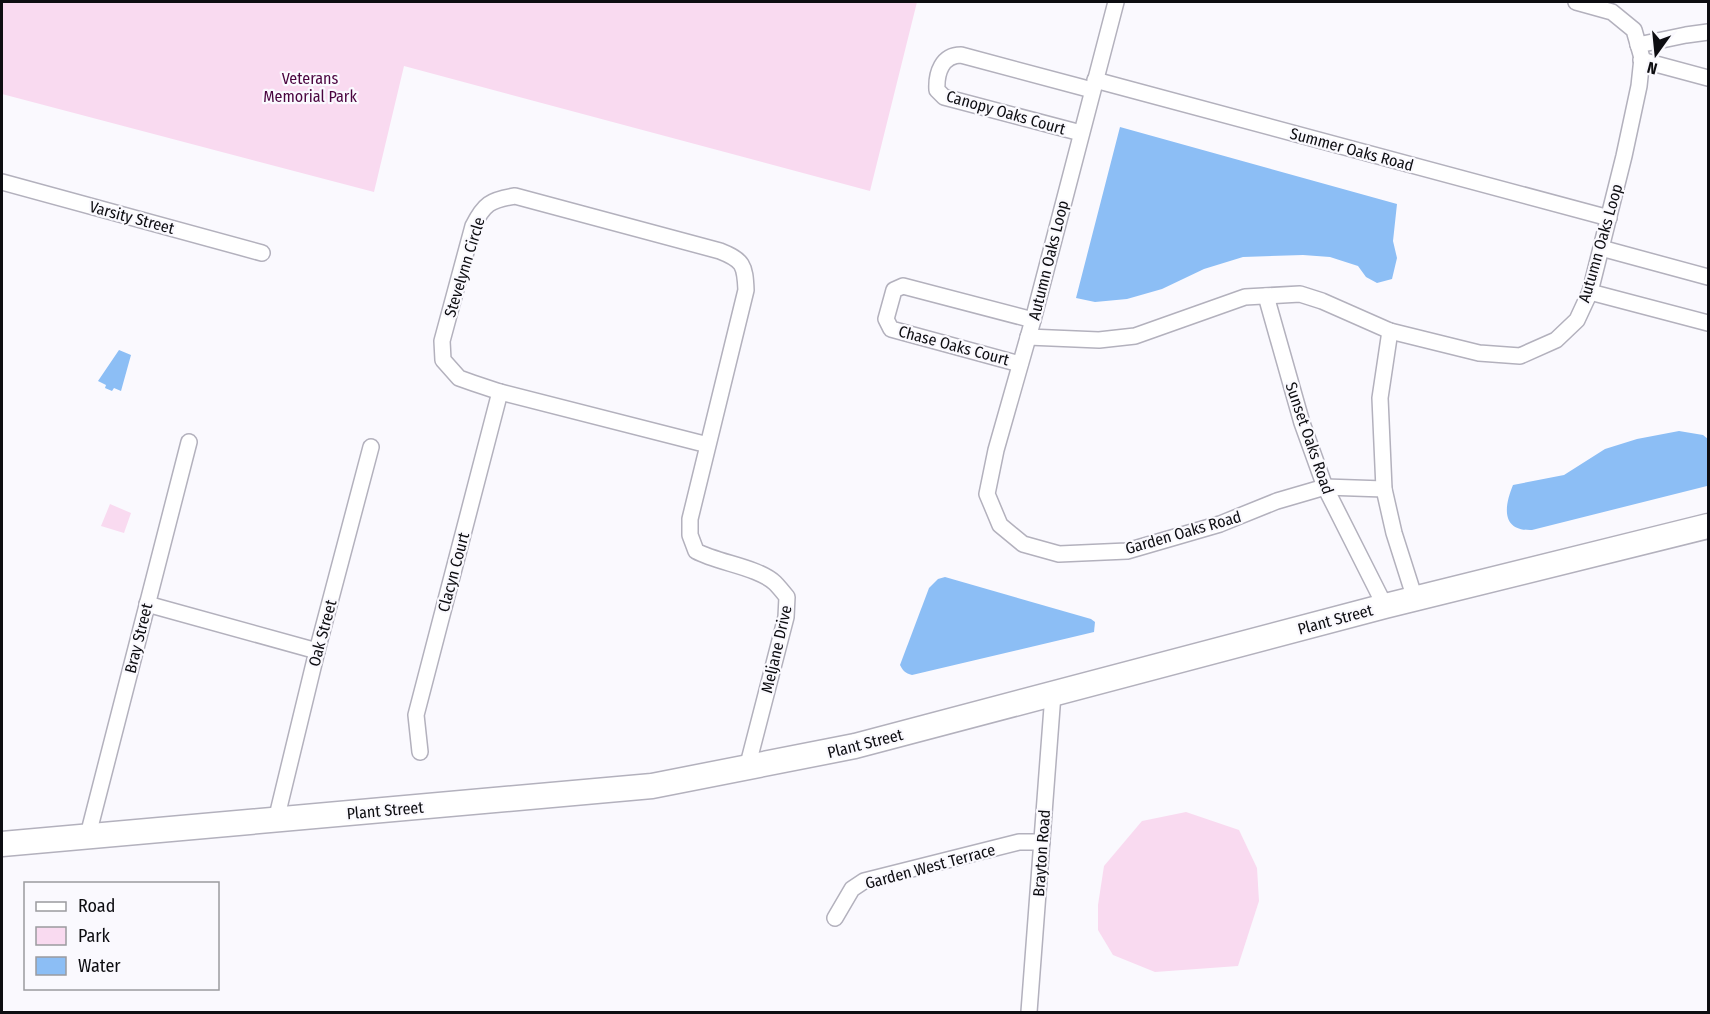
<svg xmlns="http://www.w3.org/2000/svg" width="1710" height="1014" font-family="'Fira Sans Condensed',sans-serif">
  <rect width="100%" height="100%" fill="#faf9fe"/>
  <!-- green -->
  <g fill="#f9daf0">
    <polygon points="2,2 917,2 870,191 404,66 374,192 2,94"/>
    <polygon points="110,504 131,513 124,533 101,526"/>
    <polygon points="1186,812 1239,830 1257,868 1259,901 1238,966 1155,972 1113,955 1098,930 1098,905 1104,866 1142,821"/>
  </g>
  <!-- water -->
  <g fill="#8cbef5">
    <polygon points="1120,127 1397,204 1393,241 1397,258 1392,279 1377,283 1366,277 1358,266 1330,257 1303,255 1243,257 1204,269 1162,289 1127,299 1095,302 1076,298"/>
    <polygon points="119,350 131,355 121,391 114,388 112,391 105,388 106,385 98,381"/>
    <path d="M1679 431 1703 435 1708 439V484L1707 486 1532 530C1501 531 1504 507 1513 485L1564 475 1605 449 1637 439Z"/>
    <path d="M945 577 1091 619 1095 622 1094 632 912 675C905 673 903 671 900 665L929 588 938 579Z"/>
  </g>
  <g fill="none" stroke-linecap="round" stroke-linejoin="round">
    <defs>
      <g id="minor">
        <polyline points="1116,2 1033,320 996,450 987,494 1000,525 1023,544 1059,554 1127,551 1220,524 1277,501 1325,487 1384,489"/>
        <polyline points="1638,45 1686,35 1708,32"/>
        <polyline points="1641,60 1708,78"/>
        <polyline points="1095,80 1609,218"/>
        <path d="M1081 133 944 97 937 90C936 73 942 55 961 55L1092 90"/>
        <polyline points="2,182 262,253"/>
        <polyline points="1601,248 1708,277"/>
        <polyline points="1590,292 1708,323"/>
        <polyline points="1266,296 1302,423 1325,487 1385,606"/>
        <polyline points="1390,331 1380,398 1384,489 1394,533 1415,599"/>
        <polyline points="1028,337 1099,340 1135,336 1245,297 1300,294 1322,301 1390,331 1479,353 1520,356 1556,340 1577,320 1590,292 1624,156 1639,86 1642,58 1634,30 1612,12 1576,2"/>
        <polyline points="1020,364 891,329 886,319 894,290 903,286 1033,320"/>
        <path d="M708 445 500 392 473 383 459 378 443 360 442 341 473 226C484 204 490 200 515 196L720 251C743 260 745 265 746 290L690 519V535L696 551C718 563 758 567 775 583 779 587 783 592 787 597L786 617 747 768"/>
        <polyline points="147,604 317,651"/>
        <polyline points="420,752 416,715 500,392"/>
        <polyline points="276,820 317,651 371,447"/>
        <polyline points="88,835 189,442"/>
        <polyline points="835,918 852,889 864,881 1019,842 1042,842"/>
        <polyline points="1029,1012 1053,694"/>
      </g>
      <polyline id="primary" points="2,844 652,786 855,746 1385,606 1708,526"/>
    </defs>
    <!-- minor casing -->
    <use href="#minor" stroke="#b3b1bd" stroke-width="18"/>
    <!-- primary casing -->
    <use href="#primary" stroke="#b3b1bd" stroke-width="27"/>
    <!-- minor -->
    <use href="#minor" stroke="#fff" stroke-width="15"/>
    <!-- primary -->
    <use href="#primary" stroke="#fff" stroke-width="24"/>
  </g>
  <g text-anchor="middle" stroke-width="4.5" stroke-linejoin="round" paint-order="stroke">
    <!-- park labels -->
    <g font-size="16" fill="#4a043f" stroke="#faf9fe">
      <text x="310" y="84">Veterans<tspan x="310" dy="18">Memorial Park</tspan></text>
    </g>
    <!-- street labels -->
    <g font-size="16" fill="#0d0d11" stroke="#faf9fe">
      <text transform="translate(1006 112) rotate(16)" y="6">Canopy Oaks Court</text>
      <text transform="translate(1352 149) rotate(15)" y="6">Summer Oaks Road</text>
      <text transform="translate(132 217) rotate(15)" y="6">Varsity Street</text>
      <text transform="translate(1600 243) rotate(-74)" y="6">Autumn Oaks Loop</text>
      <text transform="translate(1048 260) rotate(-76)" y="6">Autumn Oaks Loop</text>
      <text transform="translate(464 267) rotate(-73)" y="6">Stevelynn Circle</text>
      <text transform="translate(954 345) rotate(15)" y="6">Chase Oaks Court</text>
      <text transform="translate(1310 438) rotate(71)" y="6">Sunset Oaks Road</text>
      <text transform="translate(1183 532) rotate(-16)" y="6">Garden Oaks Road</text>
      <text transform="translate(453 572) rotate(-75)" y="6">Clacyn Court</text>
      <text transform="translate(1335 619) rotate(-15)" y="6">Plant Street</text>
      <text transform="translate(322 633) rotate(-75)" y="6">Oak Street</text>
      <text transform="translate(138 638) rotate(-76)" y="6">Bray Street</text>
      <text transform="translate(776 649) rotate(-77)" y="6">Meljane Drive</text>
      <text transform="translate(865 743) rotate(-14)" y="6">Plant Street</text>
      <text transform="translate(385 810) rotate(-5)" y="6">Plant Street</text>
      <text transform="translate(1041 853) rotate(-86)" y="6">Brayton Road</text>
      <text transform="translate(930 866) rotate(-15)" y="6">Garden West Terrace</text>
    </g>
  </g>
  <!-- border -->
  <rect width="1710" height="1014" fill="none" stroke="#0d0d11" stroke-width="6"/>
  <!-- legend -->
  <rect x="24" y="882" width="195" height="108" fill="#faf9fe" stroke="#9b9b9f" stroke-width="1.5"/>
  <rect x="36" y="902" width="30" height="9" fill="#ffffff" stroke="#9b9b9f" stroke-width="1.5"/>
  <text x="78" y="912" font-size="18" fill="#0d0d11">Road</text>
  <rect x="36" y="927" width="30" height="18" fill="#f9daf0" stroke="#9b9b9f" stroke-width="1.5"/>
  <text x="78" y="942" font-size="18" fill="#0d0d11">Park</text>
  <rect x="36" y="957" width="30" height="18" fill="#8cbef5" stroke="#9b9b9f" stroke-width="1.5"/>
  <text x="78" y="972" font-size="18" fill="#0d0d11">Water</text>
  <!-- north arrow -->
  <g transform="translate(1656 54) rotate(195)" stroke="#faf9fe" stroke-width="4.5" paint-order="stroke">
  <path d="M0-4.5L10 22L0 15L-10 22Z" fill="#0d0d11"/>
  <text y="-9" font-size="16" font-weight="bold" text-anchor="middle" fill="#0d0d11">N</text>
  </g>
</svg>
